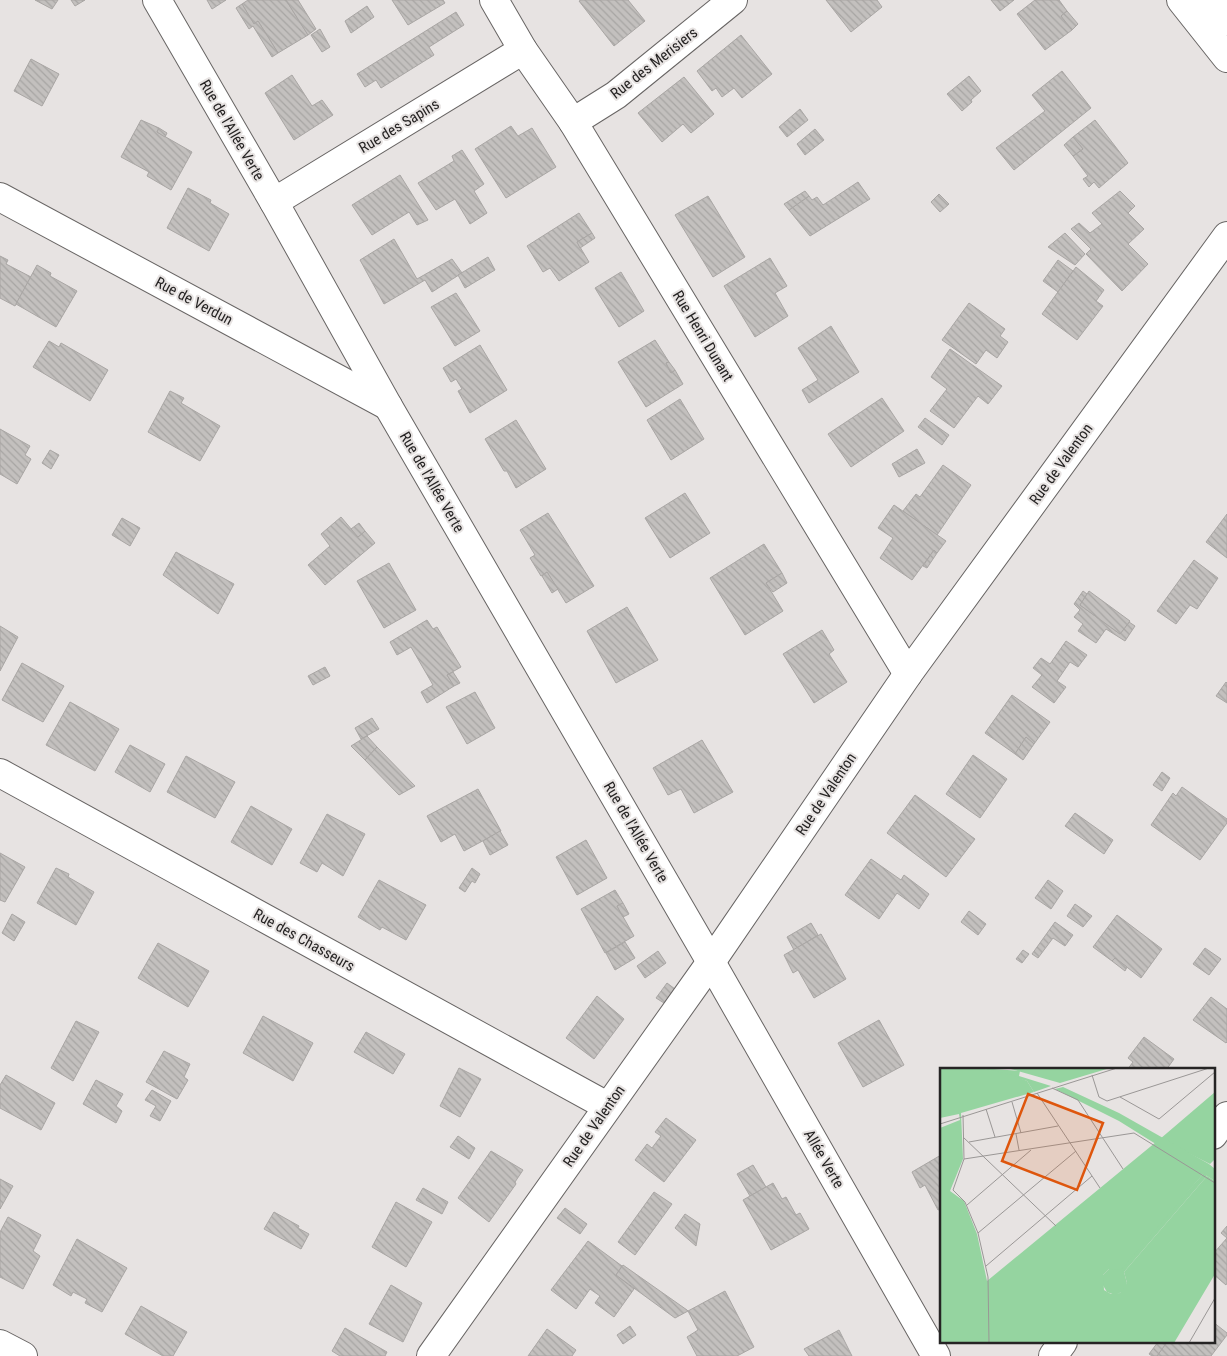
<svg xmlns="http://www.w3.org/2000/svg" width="1227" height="1356" font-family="'Roboto Condensed',sans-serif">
  <defs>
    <pattern id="building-back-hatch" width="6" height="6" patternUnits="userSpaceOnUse" patternTransform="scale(1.25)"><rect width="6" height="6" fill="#c3c0be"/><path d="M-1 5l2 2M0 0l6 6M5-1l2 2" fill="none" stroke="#a7a5a3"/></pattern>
  </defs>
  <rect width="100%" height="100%" fill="#e7e3e2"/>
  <!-- building -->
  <g fill="url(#building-back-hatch)" stroke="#a9a6a4">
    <polygon points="35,0 58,0 52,9"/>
    <polygon points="71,0 85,0 75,6"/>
    <polygon points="207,0 226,0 212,9"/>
    <polygon points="248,0 286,0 308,35 278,53 258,21 254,24 242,4"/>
    <polygon points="286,0 298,0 316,29 308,35"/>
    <polygon points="392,0 443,0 445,3 408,25"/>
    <polygon points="581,0 628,0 645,21 614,46 579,1"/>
    <polygon points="826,0 877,0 882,7 851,32"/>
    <polygon points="991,0 1014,0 1000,11"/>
    <polygon points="1035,0 1059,0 1067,11 1061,16 1072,30 1045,50 1017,14"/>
    <polygon points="242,4 254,24 258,21 278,53 272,57 253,26 249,29 236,8"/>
    <polygon points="367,6 374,17 351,33 345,21"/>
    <polygon points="1067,11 1078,24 1072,30 1061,16"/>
    <polygon points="456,12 464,25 429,47 434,55 381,88 376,80 365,87 357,74"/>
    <polygon points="320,29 330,47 322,52 311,35"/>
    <polygon points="741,35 772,74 742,98 734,88 722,97 716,88 712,91 697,71"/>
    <polygon points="31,59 59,74 42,106 14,91"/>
    <polygon points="1062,71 1091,108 1014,170 996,148 1045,111 1032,95"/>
    <polygon points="292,75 312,106 322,100 333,115 294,140 265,93"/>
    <polygon points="969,76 981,91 971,100 972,102 962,111 947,94"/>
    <polygon points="684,77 714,114 691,133 683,124 662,142 638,113"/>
    <polygon points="800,109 808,120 787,137 779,127"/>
    <polygon points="141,120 159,128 157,132 192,152 171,190 147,176 149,172 121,157"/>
    <polygon points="1095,120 1128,163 1099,188 1094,182 1089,187 1083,179 1088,176 1073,156 1083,149 1073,137"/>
    <polygon points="511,126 518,136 532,128 556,167 506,198 475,149"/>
    <polygon points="159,128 167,133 165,137 157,132"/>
    <polygon points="815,129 824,140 805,155 797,144"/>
    <polygon points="1073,137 1083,149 1073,156 1064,145"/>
    <polygon points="462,150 484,184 474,191 487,213 470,224 455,199 436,210 418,183 454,161 452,156"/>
    <polygon points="400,175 428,220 417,225 409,212 372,235 352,205"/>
    <polygon points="858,182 870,199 810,236 789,210 809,196 812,200 817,197 823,205"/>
    <polygon points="188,188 211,200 210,203 229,214 209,251 167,228"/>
    <polygon points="805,191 809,196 789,210 784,204"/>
    <polygon points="1120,191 1135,206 1128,213 1144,229 1128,244 1148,264 1122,291 1086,254 1091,249 1071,229 1079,223 1090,233 1102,224 1092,213"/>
    <polygon points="939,194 949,204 940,212 931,202"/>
    <polygon points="708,196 745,257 713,277 675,215"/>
    <polygon points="579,213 592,233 577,242 589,262 559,281 550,268 543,272 527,246"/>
    <polygon points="592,233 595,238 580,248 577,242"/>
    <polygon points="1065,233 1085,254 1075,265 1048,247"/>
    <polygon points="394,239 417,279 452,259 462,273 432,292 425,280 384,304 360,260"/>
    <polygon points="0,256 8,260 6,264 31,277 15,306 0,298"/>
    <polygon points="488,257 495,270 465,288 458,275"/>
    <polygon points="770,258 787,286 775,293 788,316 755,337 724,286"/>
    <polygon points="1058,260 1073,271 1058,292 1043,281"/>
    <polygon points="37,265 51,273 50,276 77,291 56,327 16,304"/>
    <polygon points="1076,267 1104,290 1096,301 1103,306 1077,340 1042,314"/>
    <polygon points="621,272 644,311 619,327 595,288"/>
    <polygon points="456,293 480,331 455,346 431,307"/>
    <polygon points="969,303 1005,329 1000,336 1008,342 997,358 986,350 976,364 942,340"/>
    <polygon points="831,326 859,372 809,403 802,390 818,380 798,348"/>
    <polygon points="655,340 669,362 666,363 671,373 675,370 683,384 646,407 618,362"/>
    <polygon points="49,341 59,347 61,343 108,370 90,401 33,367"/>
    <polygon points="480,345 507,390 470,413 458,391 462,389 456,379 451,382 443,368"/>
    <polygon points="950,349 1002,386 988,404 978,396 954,428 930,411 947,389 931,377"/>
    <polygon points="669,362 675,370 671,373 666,363"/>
    <polygon points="170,391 184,398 181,403 220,426 200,461 148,432"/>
    <polygon points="882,398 904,431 851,467 828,434"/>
    <polygon points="680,399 704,439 671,460 647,420"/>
    <polygon points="925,418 949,435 942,445 918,427"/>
    <polygon points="516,420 546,469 516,488 507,471 504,471 485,439"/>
    <polygon points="0,429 30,446 25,455 31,459 17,484 0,474"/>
    <polygon points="917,449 925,463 899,477 892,464"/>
    <polygon points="50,450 59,455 51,469 42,463"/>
    <polygon points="943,465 971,485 937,535 903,511 916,494 920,497"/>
    <polygon points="685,493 710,533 670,558 645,518"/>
    <polygon points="894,505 946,541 937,553 934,550 912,580 880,558 893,538 878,528"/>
    <polygon points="548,513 594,586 566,603 547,572 541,576 530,558 535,555 520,530"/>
    <polygon points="1227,514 1227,558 1206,542"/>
    <polygon points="341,517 358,537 365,531 375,543 325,585 308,565 330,546 321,534"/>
    <polygon points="122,518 140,528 130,546 112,535"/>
    <polygon points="359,523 365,531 358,537 351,529"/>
    <polygon points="764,544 782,573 766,583 783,611 745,635 710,578"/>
    <polygon points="934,550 937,553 927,568 923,566"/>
    <polygon points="176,552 234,584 218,614 163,575"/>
    <polygon points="1194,560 1218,578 1197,609 1190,605 1176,624 1157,611"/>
    <polygon points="389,563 416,610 384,628 357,581"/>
    <polygon points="547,572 558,589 552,593 542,576"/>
    <polygon points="782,573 787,583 773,592 766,583"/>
    <polygon points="1083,591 1087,594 1080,605 1120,634 1129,622 1135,626 1125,641 1106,629 1096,643 1078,631 1083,624 1074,617 1080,610 1074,604"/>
    <polygon points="1089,591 1130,621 1120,634 1080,605"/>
    <polygon points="627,607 658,660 616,683 587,631"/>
    <polygon points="427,620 433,629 437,627 461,667 447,675 454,686 427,703 421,692 433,685 411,647 397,655 390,642"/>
    <polygon points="0,626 18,637 0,671"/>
    <polygon points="822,630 834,650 829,654 847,682 814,703 783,654"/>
    <polygon points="1066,641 1087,655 1078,667 1070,662 1057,681 1066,687 1054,703 1032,687 1042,675 1033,668 1041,658 1050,664"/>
    <polygon points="22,663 64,686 43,722 2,700"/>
    <polygon points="325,667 330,676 313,685 308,676"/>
    <polygon points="453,672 460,683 454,686 447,675"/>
    <polygon points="1226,682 1227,683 1227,703 1216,696"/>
    <polygon points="475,692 495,728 467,744 446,707"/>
    <polygon points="1012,695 1050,722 1034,744 1026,737 1015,754 985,733"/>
    <polygon points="70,702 119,729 95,771 46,745"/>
    <polygon points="372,718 379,729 361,739 355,728"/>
    <polygon points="367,736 377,747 365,760 351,746"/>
    <polygon points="1026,737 1034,744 1023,760 1015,754"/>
    <polygon points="702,740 733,792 694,813 681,789 668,795 653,768"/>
    <polygon points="130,745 165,764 150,792 115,772"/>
    <polygon points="377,747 415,786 399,795 365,760"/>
    <polygon points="973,755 1007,779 980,818 946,794"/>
    <polygon points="186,756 235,782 215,818 167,792"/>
    <polygon points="1162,772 1170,778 1162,791 1153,785"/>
    <polygon points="1182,787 1227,819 1227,823 1200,860 1151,825 1173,793 1176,796"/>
    <polygon points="478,789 501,831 464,851 455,834 441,842 427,816"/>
    <polygon points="915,795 975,839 946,877 887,833"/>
    <polygon points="251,806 292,829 272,865 231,842"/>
    <polygon points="1075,813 1113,840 1104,854 1065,826"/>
    <polygon points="327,814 365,834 343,876 322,863 317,872 300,863"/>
    <polygon points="500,831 508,845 490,855 483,841"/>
    <polygon points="586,840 607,878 577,895 556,857"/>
    <polygon points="0,853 25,867 5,902 0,900"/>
    <polygon points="871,859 901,880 904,875 929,894 919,909 897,893 879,919 845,895"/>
    <polygon points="56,868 69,874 68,877 94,892 76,925 37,903"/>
    <polygon points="472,868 480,874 475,883 472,881 465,892 459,888"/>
    <polygon points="379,880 426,905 406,940 382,927 380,930 358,917"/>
    <polygon points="1048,880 1063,891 1051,909 1035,898"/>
    <polygon points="615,890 623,903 617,906 634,936 605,953 581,909"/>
    <polygon points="623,903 629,914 623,917 617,906"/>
    <polygon points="1075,904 1092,916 1083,927 1067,916"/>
    <polygon points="969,911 986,924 978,935 961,922"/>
    <polygon points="12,914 25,922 14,941 2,933"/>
    <polygon points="1117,915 1162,949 1141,978 1115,958 1112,961 1093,947"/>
    <polygon points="1055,922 1073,935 1065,946 1053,938 1038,958 1032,954"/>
    <polygon points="811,923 818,935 794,950 787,937"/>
    <polygon points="821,934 846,979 814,998 798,970 793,973 784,955"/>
    <polygon points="625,942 635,958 615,970 606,953"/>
    <polygon points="158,943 209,971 188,1007 138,978"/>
    <polygon points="1205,948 1221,959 1209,975 1193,964"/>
    <polygon points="1023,950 1029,954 1022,963 1016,959"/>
    <polygon points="658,951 666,963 645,978 637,966"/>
    <polygon points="1115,958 1127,967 1125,971 1112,961"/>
    <polygon points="667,983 675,989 664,1003 656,998"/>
    <polygon points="597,996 624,1019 594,1059 566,1038"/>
    <polygon points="1211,997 1227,1009 1227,1042 1226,1043 1193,1020"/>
    <polygon points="263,1016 313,1043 293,1081 243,1053"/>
    <polygon points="879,1020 904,1065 863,1087 838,1043"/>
    <polygon points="76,1021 99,1032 73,1081 51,1068"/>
    <polygon points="366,1032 405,1054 393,1074 354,1052"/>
    <polygon points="1144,1037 1174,1059 1166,1070 1127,1070 1133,1062 1128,1058"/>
    <polygon points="164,1051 190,1064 184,1077 188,1080 177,1099 146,1082"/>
    <polygon points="459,1068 481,1079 460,1117 440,1106"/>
    <polygon points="6,1075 55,1103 41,1130 0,1108 0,1085"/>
    <polygon points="96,1080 123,1094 116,1106 122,1111 116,1123 83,1104"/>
    <polygon points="152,1090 171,1101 160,1121 150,1116 156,1106 145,1100"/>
    <polygon points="666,1118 696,1140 664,1182 635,1160 647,1144 652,1148 661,1136 655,1132"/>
    <polygon points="458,1136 475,1148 469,1159 450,1147"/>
    <polygon points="491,1151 523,1170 515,1182 516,1184 489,1222 458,1198"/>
    <polygon points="941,1155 941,1209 938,1210 925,1185 920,1188 912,1172"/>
    <polygon points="753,1165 766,1187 750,1196 737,1174"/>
    <polygon points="0,1179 13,1186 0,1209"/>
    <polygon points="773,1183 782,1199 786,1197 796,1215 800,1213 809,1229 771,1250 743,1200"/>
    <polygon points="423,1188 448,1202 442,1214 416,1200"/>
    <polygon points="654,1192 672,1204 635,1255 618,1242"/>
    <polygon points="396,1202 432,1222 406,1267 372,1247"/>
    <polygon points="565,1208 587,1224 580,1234 557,1218"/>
    <polygon points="274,1212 299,1226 298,1228 309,1234 301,1249 264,1229"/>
    <polygon points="685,1214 700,1224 696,1246 675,1228"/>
    <polygon points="8,1217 41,1235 33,1251 40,1256 23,1289 0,1277 0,1232"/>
    <polygon points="1227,1226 1227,1238 1221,1233"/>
    <polygon points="1227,1238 1227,1283 1226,1285 1213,1274 1213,1254"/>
    <polygon points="77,1239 127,1268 102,1312 85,1303 87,1299 73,1292 71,1296 53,1285"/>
    <polygon points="588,1241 622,1266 616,1275 634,1289 614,1317 595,1303 600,1296 590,1289 576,1309 551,1290"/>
    <polygon points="623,1265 687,1310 688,1311 675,1318 616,1275"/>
    <polygon points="391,1285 422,1303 403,1342 369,1324"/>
    <polygon points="725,1291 754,1347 737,1356 697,1356 687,1337 698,1330 688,1311"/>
    <polygon points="141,1306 187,1332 173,1356 163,1356 125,1334"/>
    <polygon points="1213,1322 1227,1333 1227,1335 1211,1356 1157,1356 1167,1342 1213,1342"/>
    <polygon points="630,1326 636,1335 623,1344 617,1335"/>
    <polygon points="345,1328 387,1352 385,1356 340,1356 332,1351"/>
    <polygon points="547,1329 576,1350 572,1356 528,1356"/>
    <polygon points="839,1330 852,1356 809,1356 804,1349"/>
    <polygon points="1158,1342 1167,1342 1157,1356 1152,1356 1149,1354"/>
  </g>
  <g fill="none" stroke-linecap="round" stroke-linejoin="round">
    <defs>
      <g id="minor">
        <polyline points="157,0 274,202 388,406 711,962 936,1356"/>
        <polyline points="494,0 523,50 573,122 908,674"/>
        <polyline points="573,122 616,95 733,0"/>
        <polyline points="0,197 388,406"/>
        <polyline points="274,202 523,50"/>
        <polyline points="0,773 607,1106"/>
        <polyline points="1213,1135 1227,1116"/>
        <polyline points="0,1344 23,1356"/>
        <polyline points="431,1356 711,962 908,674 1227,236"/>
        <polyline points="1053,1356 1063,1342"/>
      </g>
      <g id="major">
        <polyline points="1181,0 1227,58"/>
        <polyline points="1210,0 1227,21"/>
      </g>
    </defs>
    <!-- minor casing -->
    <use href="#minor" stroke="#686564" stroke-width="30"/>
    <!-- major casing -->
    <use href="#major" stroke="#686564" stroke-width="30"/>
    <!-- minor -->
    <use href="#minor" stroke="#fff" stroke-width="28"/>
    <!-- major -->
    <use href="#major" stroke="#fff" stroke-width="28"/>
  </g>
  <g text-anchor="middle" stroke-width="4" stroke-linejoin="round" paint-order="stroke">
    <!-- street labels -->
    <g font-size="15" fill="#262424" stroke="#e7e3e2">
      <text transform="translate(654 63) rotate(-38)" y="5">Rue des Merisiers</text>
      <text transform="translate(399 126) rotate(-31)" y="5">Rue des Sapins</text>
      <text transform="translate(232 130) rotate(60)" y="5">Rue de l'Allée Verte</text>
      <text transform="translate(194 301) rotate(28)" y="5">Rue de Verdun</text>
      <text transform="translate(703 336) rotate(59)" y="5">Rue Henri Dunant</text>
      <text transform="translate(1061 464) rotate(-54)" y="5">Rue de Valenton</text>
      <text transform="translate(432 482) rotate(60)" y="5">Rue de l'Allée Verte</text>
      <text transform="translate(826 794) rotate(-56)" y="5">Rue de Valenton</text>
      <text transform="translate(636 832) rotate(60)" y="5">Rue de l'Allée Verte</text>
      <text transform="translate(304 940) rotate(29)" y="5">Rue des Chasseurs</text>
      <text transform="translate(594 1126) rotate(-55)" y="5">Rue de Valenton</text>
      <text transform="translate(824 1159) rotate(60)" y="5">Allée Verte</text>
    </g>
  </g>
  <!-- overview -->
  <g transform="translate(940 1068)">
    <rect width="275" height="275" fill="#e7e3e2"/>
    <path d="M40 0 80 3 79 8 111 18 94 24 87 13ZM264 105 267 108 184 204 187 215 184 223 175 227 167 224 161 214 163 207 169 201H178Z" fill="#95d4a0"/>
    <path d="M0 0H40L72 7 87 13 94 24 21 45 23 91 10 123 24 133 37 166 47 213 216 74 264 105 181 202 169 201 163 207 164 222 171 226 180 225 187 215 184 204 267 108 275 113V206L234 275H0V60L20 52 19 46 0 50ZM67 0H170L120 15ZM275 24V91L270 96 220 71Z" fill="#95d4a0"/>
    <path d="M123 19 179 45 269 96 275 101V113L179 53 115 21Z" fill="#95d4a0"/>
    <path fill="none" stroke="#9a9796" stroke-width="1" d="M152 7 159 29 167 33 269 0M112 20 138 32 183 101M97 25 160 120M180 29 219 51M72 34 81 65M46 41 55 69M23 47 24 91 13 122 25 134 38 165 48 209 49 275M219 51 275 4M0 56 177 0M76 66 79 82M23 69 116 158M29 74 118 58M24 91 194 65 275 115M27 137 91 82M38 165 136 83M46 198 152 108M249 275 275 230"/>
    <path fill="#de560d" fill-opacity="0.15" stroke="#de560d" stroke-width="2.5" d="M88 26 163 55 137 122 62 93Z"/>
    <rect width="275" height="275" fill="none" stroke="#262424" stroke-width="2.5"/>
  </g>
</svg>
